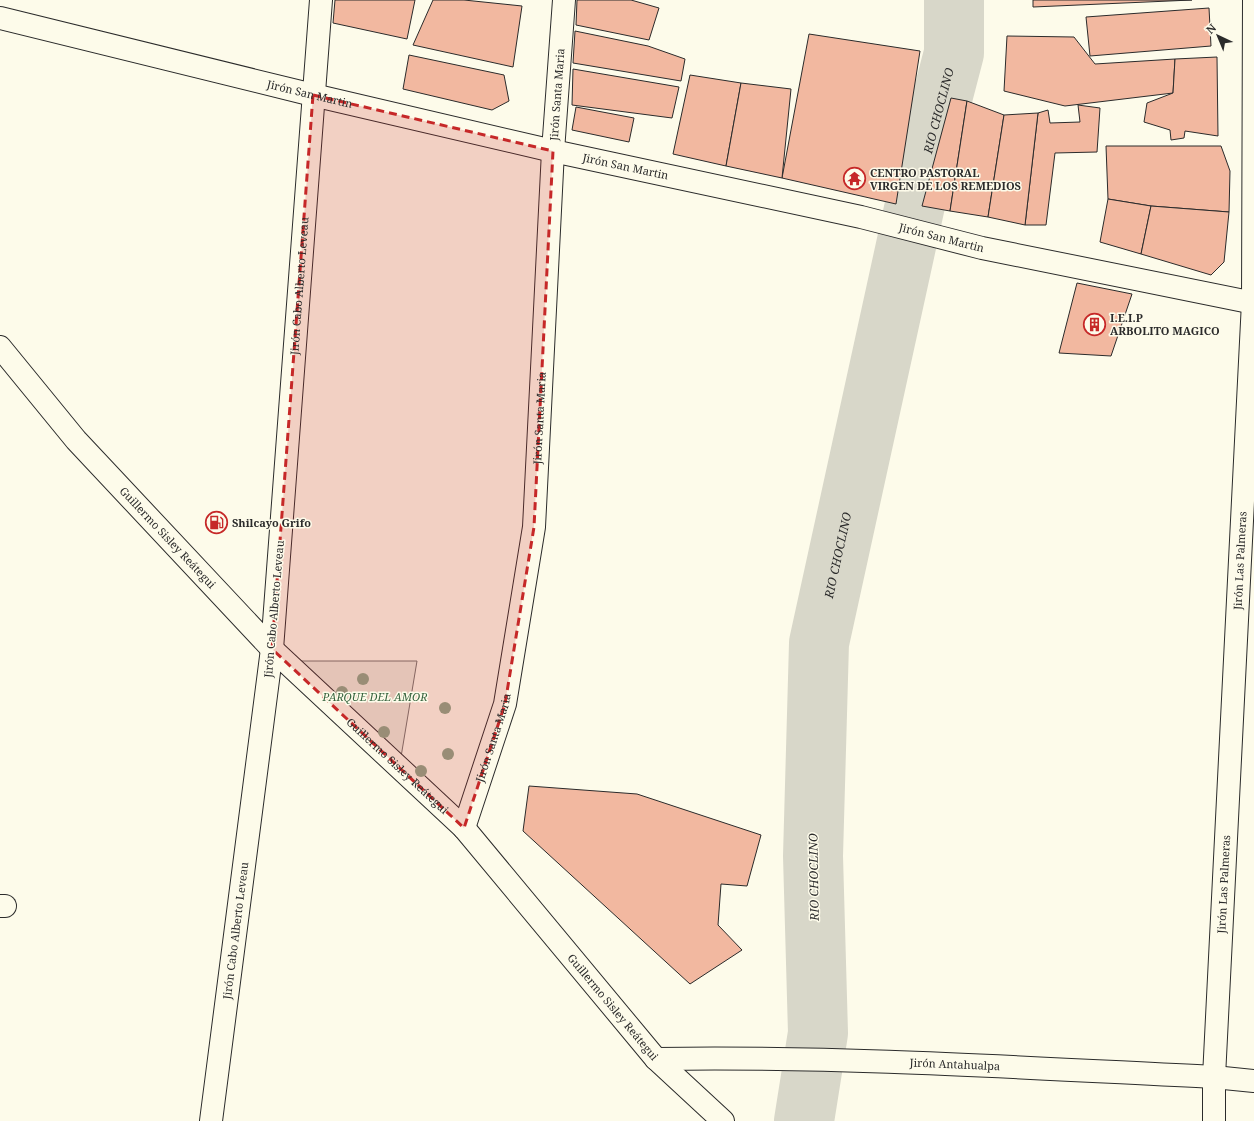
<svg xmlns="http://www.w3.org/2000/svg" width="1254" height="1121" font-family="'Noto Serif',serif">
  <rect width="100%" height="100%" fill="#fdfbea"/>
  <!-- green -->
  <polygon fill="#ecebdb" stroke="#74746e" points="292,661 417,661 398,775"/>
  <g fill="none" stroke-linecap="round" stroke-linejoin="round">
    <!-- river -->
    <path stroke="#d8d7c9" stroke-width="60" id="s1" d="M804 1121 818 1033 813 856 819 643 918 191 954 53V0"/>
  </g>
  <!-- building -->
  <g fill="#f2b8a0" stroke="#2b2b2b">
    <polygon points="335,0 415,0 407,39 333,23"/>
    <polygon points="433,0 464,0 522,6 513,67 413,45"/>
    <polygon points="577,0 631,0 659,8 649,40 576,25"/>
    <polygon points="1033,0 1192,0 1033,7"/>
    <polygon points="1209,8 1211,46 1090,56 1086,17"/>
    <polygon points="575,31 648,46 685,59 681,81 573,63"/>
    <polygon points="809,34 920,51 896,204 782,178"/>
    <polygon points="1007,36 1074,37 1095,64 1175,59 1173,93 1065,106 1004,91"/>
    <polygon points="409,55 504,75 509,101 492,110 403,89"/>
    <polygon points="1217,57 1218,136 1185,131 1184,138 1171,140 1170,130 1144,122 1147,103 1173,93 1175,59"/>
    <polygon points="573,69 679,87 672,118 572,105"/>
    <polygon points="690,75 741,83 726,166 673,154"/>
    <polygon points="741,83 791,89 782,178 726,166"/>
    <polygon points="951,98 967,101 950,211 922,206"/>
    <polygon points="967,101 1004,115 988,217 950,211"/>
    <polygon points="1078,105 1100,108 1097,152 1055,153 1046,225 1025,225 1038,113 1048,110 1050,123 1080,122"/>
    <polygon points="576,107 634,118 629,142 572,130"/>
    <polygon points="1038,113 1025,225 988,217 1004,115"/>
    <polygon points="1106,146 1221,146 1230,171 1229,212 1151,206 1108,199"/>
    <polygon points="1108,199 1151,206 1141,254 1100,242"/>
    <polygon points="1151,206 1229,212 1224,262 1211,275 1141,254"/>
    <polygon points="1077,283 1132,294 1111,356 1059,353"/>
    <polygon points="529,786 637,794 761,835 747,886 721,884 718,925 742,950 690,984 523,831"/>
  </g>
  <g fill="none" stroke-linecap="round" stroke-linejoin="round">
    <defs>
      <g id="street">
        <path id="s2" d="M0 18 313 95 553 151 861 217 982 248 1254 303"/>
        <polyline points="0,906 5,906"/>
        <path id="s3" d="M211 1121 272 649"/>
        <path id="s4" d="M1214 1121V1077L1253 302 1254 0"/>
      </g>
      <g id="secondary">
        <path id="s5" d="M0 347 76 440 272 649 464 828 656 1059 723 1121"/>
        <path id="s6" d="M272 649 321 0"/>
        <path id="s7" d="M464 828 505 704 534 527 553 151 564 0"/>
        <path id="s8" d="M656 1059C842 1056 1028 1068 1214 1077L1254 1081"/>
      </g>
    </defs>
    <!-- street casing -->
    <use href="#street" stroke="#2b2b2b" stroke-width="24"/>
    <!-- secondary casing -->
    <use href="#secondary" stroke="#2b2b2b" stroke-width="24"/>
    <!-- street -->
    <use href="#street" stroke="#fdfbea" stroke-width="22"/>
    <!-- secondary -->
    <use href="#secondary" stroke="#fdfbea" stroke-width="22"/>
  </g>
  <!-- trees -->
  <g fill="#8ea78a">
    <circle cx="363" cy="679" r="6"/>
    <circle cx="342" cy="692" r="6"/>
    <circle cx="445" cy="708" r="6"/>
    <circle cx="384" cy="732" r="6"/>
    <circle cx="448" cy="754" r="6"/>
    <circle cx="421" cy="771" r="6"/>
  </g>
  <!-- marked area -->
  <path fill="#c62828" fill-opacity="0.2" stroke="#c62828" stroke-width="3" stroke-dasharray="8 5" stroke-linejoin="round" d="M313 95 553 151 534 527 505 704 464 828 272 649Z"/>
  <!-- icons -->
  <defs>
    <symbol id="temple-ring" viewBox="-11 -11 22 22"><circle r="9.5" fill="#fdfbea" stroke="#c62828" stroke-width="1.5"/><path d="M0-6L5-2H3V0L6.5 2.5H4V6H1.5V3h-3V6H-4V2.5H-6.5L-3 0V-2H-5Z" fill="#c62828"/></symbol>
    <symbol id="building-ring" viewBox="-11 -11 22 22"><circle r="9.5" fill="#fdfbea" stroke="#c62828" stroke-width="1.5"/><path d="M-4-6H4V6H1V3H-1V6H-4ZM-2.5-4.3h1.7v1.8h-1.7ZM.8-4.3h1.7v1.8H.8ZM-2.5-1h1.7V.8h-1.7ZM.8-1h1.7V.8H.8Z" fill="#c62828"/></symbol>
    <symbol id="fuel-ring" viewBox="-11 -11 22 22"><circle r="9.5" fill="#fdfbea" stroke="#c62828" stroke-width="1.5"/><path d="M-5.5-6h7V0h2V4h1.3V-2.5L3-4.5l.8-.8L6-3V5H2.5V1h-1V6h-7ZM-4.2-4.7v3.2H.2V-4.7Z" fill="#c62828"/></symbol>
  </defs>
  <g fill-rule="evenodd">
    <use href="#temple-ring" x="842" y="166" width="25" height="25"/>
    <use href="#building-ring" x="1082" y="312" width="25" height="25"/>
    <use href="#fuel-ring" x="204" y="510" width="25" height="25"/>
  </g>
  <g text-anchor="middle" stroke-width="3" stroke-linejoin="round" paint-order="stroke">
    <!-- street labels -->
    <g font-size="11" fill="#2b2b2b" stroke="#fdfbea">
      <text dy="4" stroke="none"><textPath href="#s2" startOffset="319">Jirón San Martin</textPath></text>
      <text dy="4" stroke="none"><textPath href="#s7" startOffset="743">Jirón Santa Maria</textPath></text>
      <text dy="4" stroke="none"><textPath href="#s2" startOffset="643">Jirón San Martin</textPath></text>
      <text dy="4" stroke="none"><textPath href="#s2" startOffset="967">Jirón San Martin</textPath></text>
      <text dy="4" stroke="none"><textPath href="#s6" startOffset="364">Jirón Cabo Alberto Leveau</textPath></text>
      <text dy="4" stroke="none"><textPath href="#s7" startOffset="419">Jirón Santa Maria</textPath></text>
      <text dy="4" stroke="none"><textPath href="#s5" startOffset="254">Guillermo Sisley Reátegui</textPath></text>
      <text dy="4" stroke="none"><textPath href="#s4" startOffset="561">Jirón Las Palmeras</textPath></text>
      <text transform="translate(274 609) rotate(-85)" y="4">Jirón Cabo Alberto Leveau</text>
      <text dy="4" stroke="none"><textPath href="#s7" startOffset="95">Jirón Santa Maria</textPath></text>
      <text dy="4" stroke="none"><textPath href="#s5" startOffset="578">Guillermo Sisley Reátegui</textPath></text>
      <text dy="4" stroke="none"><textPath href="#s4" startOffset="237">Jirón Las Palmeras</textPath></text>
      <text dy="4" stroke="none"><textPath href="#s3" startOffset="192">Jirón Cabo Alberto Leveau</textPath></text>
      <text dy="4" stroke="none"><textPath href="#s5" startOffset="902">Guillermo Sisley Reátegui</textPath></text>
      <text dy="4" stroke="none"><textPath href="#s8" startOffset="299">Jirón Antahualpa</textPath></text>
    </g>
    <!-- poi labels -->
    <g font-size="11" font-weight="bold" fill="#2b2b2b" stroke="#fdfbea" text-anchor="start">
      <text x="870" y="177">CENTRO PASTORAL<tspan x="870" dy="13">VIRGEN DE LOS REMEDIOS</tspan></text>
      <text x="1110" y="322">I.E.I.P<tspan x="1110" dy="13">ARBOLITO MAGICO</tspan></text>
      <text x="232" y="527">Shilcayo Grifo</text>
    </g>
    <!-- park labels -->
    <g font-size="11" font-style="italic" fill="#34623c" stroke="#fdfbea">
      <text x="375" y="701">PARQUE DEL AMOR</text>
    </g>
    <!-- water labels -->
    <g font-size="12" font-style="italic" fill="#2b2b2b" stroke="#fdfbea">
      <text dy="4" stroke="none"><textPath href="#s1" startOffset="1025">RIO CHOCLINO</textPath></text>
      <text dy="4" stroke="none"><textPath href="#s1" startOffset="569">RIO CHOCLINO</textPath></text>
      <text transform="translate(814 877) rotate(-91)" y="4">RIO CHOCLINO</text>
    </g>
  </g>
  <!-- north arrow -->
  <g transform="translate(1218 36) rotate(316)" stroke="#fdfbea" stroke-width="3" paint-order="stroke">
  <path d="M0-3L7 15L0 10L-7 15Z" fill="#2b2b2b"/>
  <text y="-6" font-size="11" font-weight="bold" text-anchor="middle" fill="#2b2b2b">N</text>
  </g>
</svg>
